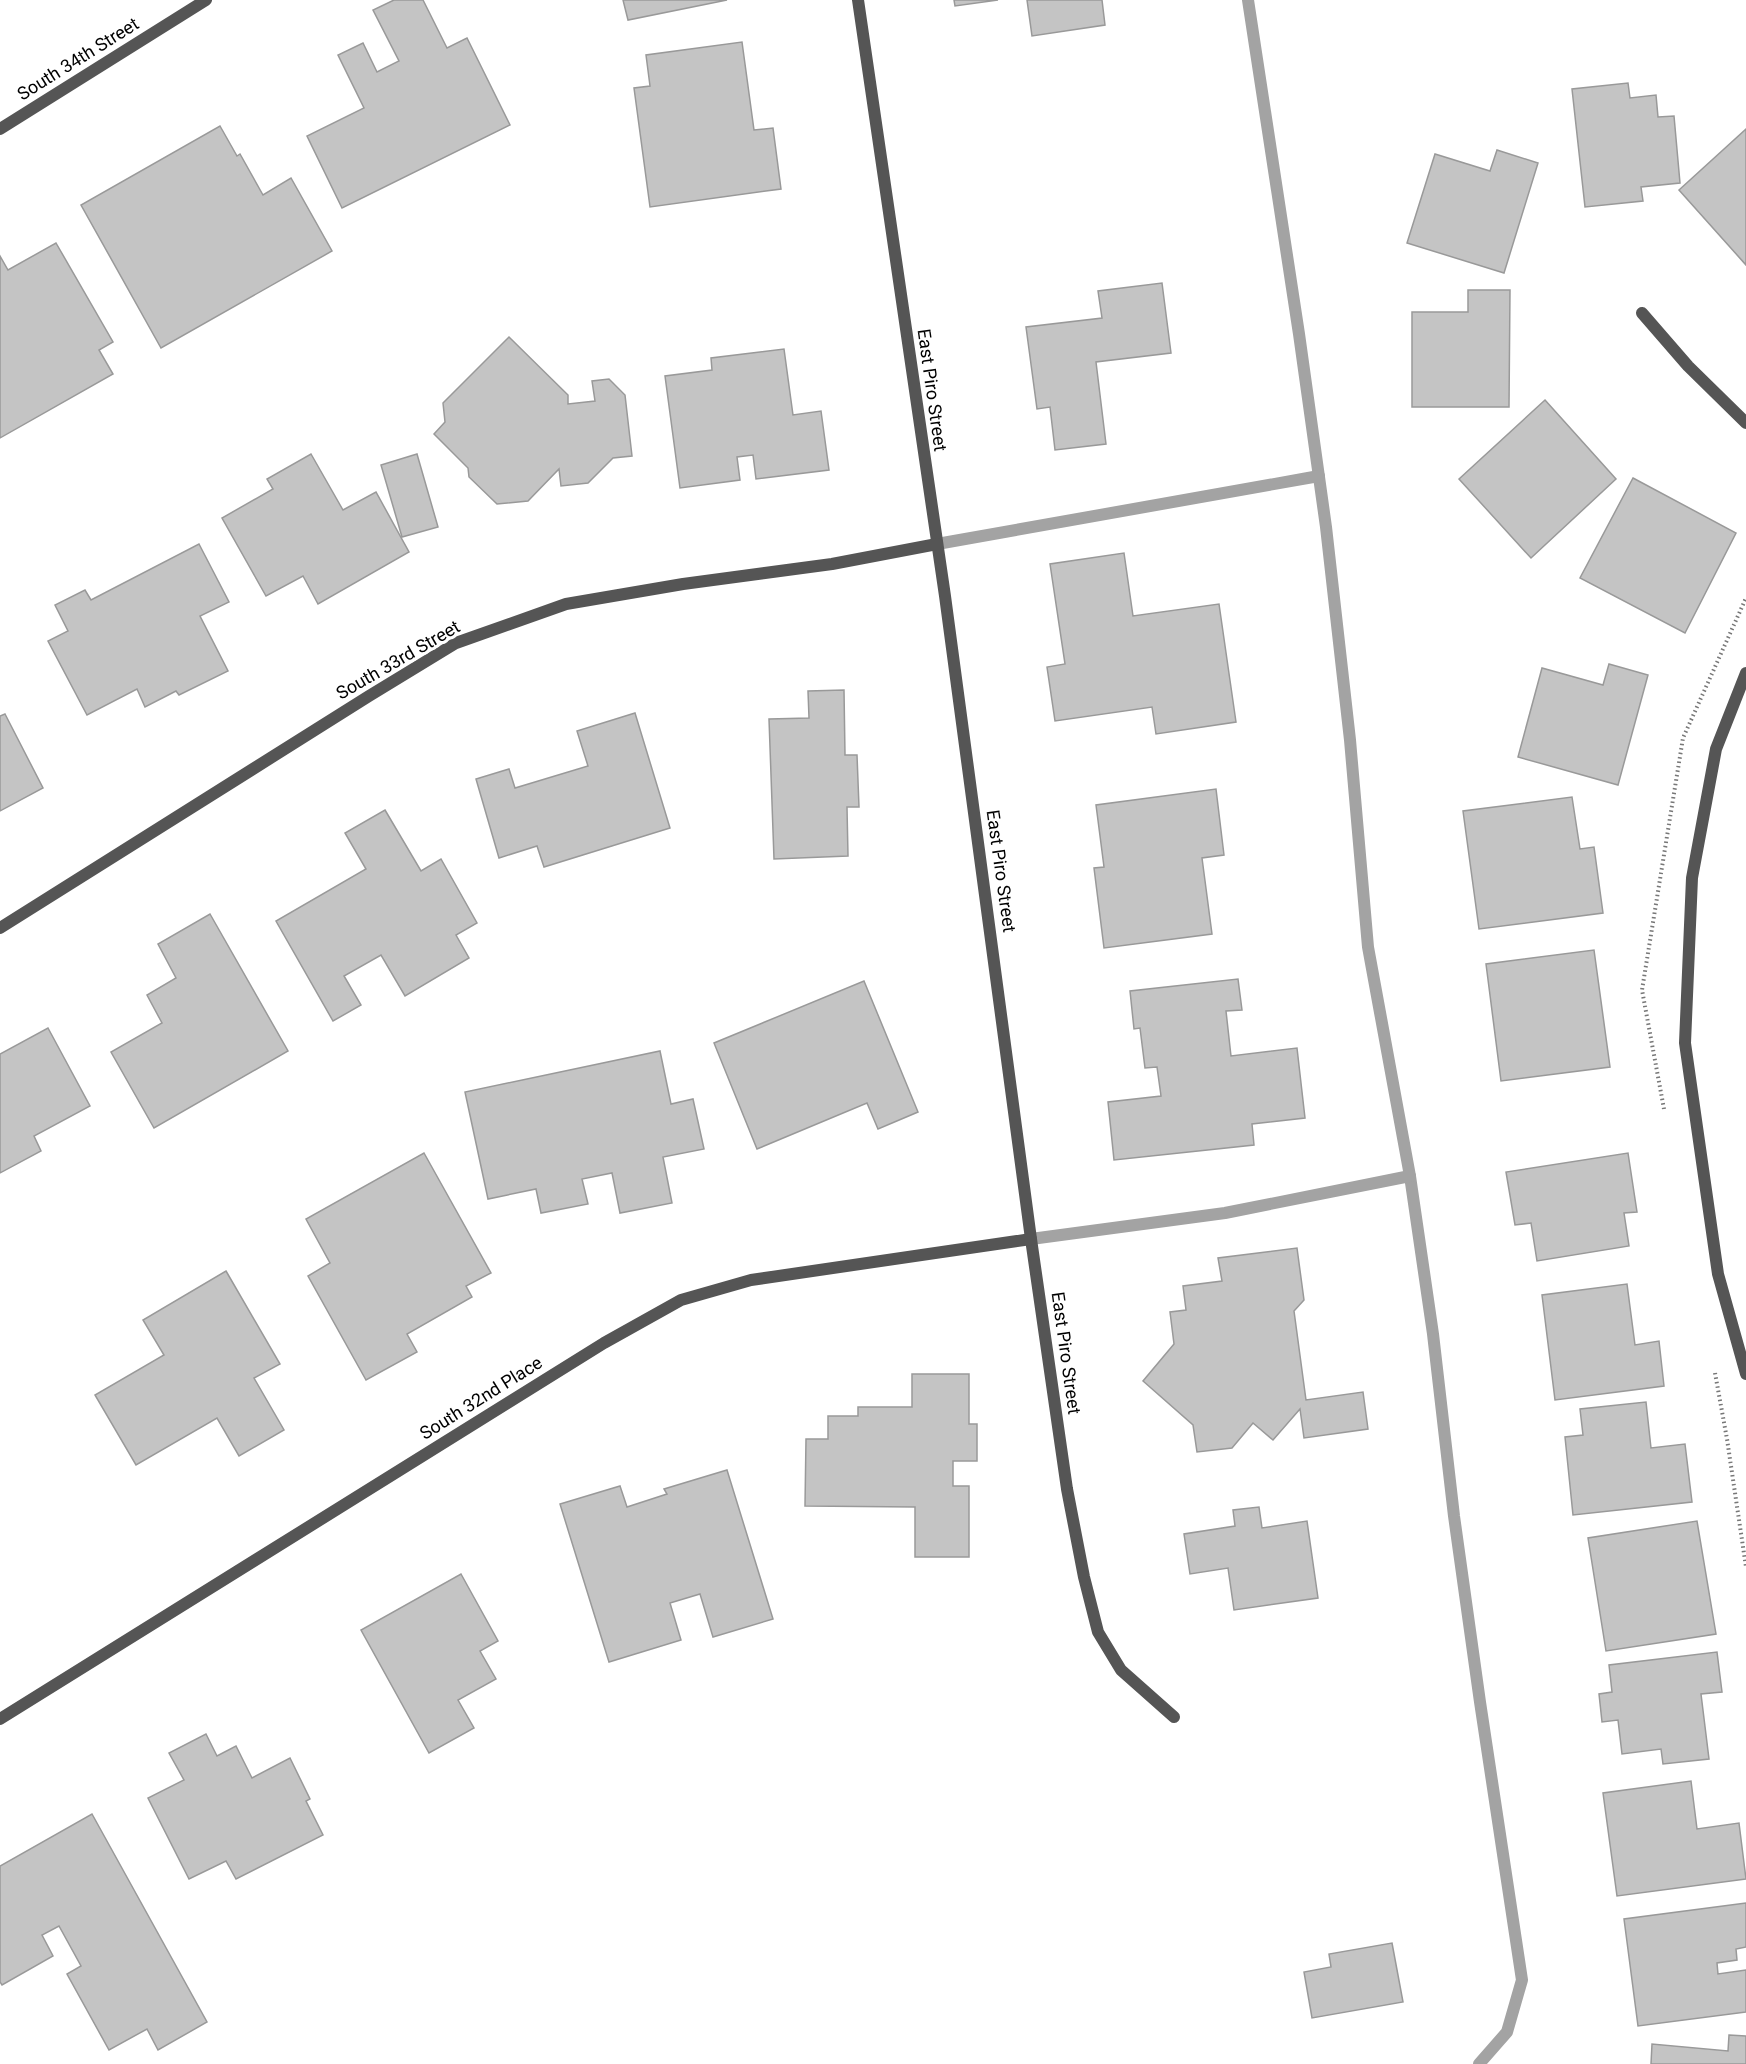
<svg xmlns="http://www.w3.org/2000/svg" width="1746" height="2064" font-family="Roboto,sans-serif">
  <rect width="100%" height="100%" fill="#fff"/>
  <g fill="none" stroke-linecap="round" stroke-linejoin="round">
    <!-- stream -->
    <g stroke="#a3a3a3" stroke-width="12">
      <polyline points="1248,0 1299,334 1326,527 1350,740 1368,947 1410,1176 1433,1334 1454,1516 1480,1702 1522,1980 1507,2032 1479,2064"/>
      <polyline points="937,544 1319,476"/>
      <polyline points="1031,1239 1225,1213 1410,1176"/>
    </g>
  </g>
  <!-- building -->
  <g fill="#c4c4c4" stroke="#999" stroke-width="1.5">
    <polygon points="394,0 423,0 447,48 467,38 510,125 342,208 307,136 364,108 338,55 363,43 377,72 399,61 373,10"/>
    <polygon points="623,0 727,0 628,20"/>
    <polygon points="954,0 998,0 955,6"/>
    <polygon points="1027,0 1102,0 1105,25 1032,36"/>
    <polygon points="742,42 754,130 773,128 781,189 650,207 634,88 650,86 646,55"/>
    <polygon points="1628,83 1630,98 1656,95 1658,117 1674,116 1680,183 1641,187 1643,201 1585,207 1572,89"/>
    <polygon points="220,126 237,156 240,154 263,195 291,178 332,251 161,348 81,205"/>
    <polygon points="1746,129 1746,265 1679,190"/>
    <polygon points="1497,150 1538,163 1504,273 1407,243 1435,154 1490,171"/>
    <polygon points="56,243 113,342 99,350 113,374 0,438 0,256 8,270"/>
    <polygon points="1162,283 1171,353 1096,362 1106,444 1055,450 1050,407 1037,409 1026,327 1102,318 1098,291"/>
    <polygon points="1468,290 1510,290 1509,407 1412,407 1412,312 1468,312"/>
    <polygon points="509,337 568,395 568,404 595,401 592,381 609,379 625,395 632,456 613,458 588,483 561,486 559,469 528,501 497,504 469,477 468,468 434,434 445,422 443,403"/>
    <polygon points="784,349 793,415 821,411 829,470 756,479 753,455 737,457 740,480 680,488 665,376 712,370 711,358"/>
    <polygon points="1545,400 1616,479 1531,558 1459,479"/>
    <polygon points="311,454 343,510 376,492 409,552 318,604 303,576 266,596 222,518 273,489 267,479"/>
    <polygon points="417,454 438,527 402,537 381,465"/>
    <polygon points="1633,478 1736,533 1685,633 1580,578"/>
    <polygon points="199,544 229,602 200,616 228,671 179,695 176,691 145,707 137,689 87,715 48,641 68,631 55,605 85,590 91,600"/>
    <polygon points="1124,553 1133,616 1219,604 1236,722 1156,734 1152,707 1055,721 1047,667 1065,664 1050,564"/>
    <polygon points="1609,664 1648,675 1618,785 1518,757 1542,668 1603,685"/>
    <polygon points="844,690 845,755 857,755 859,807 847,807 848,856 774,859 769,719 809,718 808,691"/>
    <polygon points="635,713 670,828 544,867 537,846 499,858 476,779 509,769 515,788 588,766 577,731"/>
    <polygon points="5,714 43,788 0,811 0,716"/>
    <polygon points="1216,789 1224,855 1202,858 1212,934 1104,948 1094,868 1104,867 1096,805"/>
    <polygon points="1572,797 1580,849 1594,847 1603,913 1479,929 1463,811"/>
    <polygon points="385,810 421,871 441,859 477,923 456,935 469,958 405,996 381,955 344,976 361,1005 333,1021 276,921 366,869 345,833"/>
    <polygon points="210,914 288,1051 154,1128 111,1052 162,1023 147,995 176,978 158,944"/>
    <polygon points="1594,950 1610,1067 1501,1081 1486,964"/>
    <polygon points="1238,979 1242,1010 1226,1011 1231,1056 1297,1048 1305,1118 1252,1124 1254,1145 1114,1160 1108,1102 1161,1096 1157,1067 1145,1068 1140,1028 1134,1029 1130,991"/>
    <polygon points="864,981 918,1112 878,1129 867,1103 757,1149 714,1043"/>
    <polygon points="48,1028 90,1106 34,1136 41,1151 0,1173 0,1054"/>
    <polygon points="660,1051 671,1104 693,1099 704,1149 663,1157 672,1203 620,1213 612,1173 582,1179 588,1204 541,1213 536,1189 488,1199 465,1092"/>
    <polygon points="424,1153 491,1273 466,1286 472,1297 407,1334 417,1352 366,1380 308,1276 330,1263 306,1219"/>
    <polygon points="1628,1153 1637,1212 1624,1213 1629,1246 1537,1261 1531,1223 1515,1225 1506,1172"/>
    <polygon points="1297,1248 1304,1300 1294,1311 1306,1400 1363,1392 1368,1429 1304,1438 1300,1409 1273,1440 1253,1423 1232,1448 1197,1452 1193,1425 1143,1381 1174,1344 1170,1312 1186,1310 1183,1286 1222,1281 1218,1258"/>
    <polygon points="226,1271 280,1364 254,1378 284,1430 239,1456 217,1418 136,1465 95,1395 164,1355 143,1320"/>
    <polygon points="1627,1284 1635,1345 1659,1341 1664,1386 1555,1400 1542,1295"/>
    <polygon points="912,1374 969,1374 969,1424 977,1424 977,1461 953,1461 953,1486 969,1486 969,1557 915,1557 915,1507 805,1506 806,1439 828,1439 828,1416 858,1416 858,1407 912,1407"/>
    <polygon points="1646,1402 1651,1448 1685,1444 1692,1502 1573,1515 1565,1437 1583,1435 1580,1409"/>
    <polygon points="727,1470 773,1619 713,1637 700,1594 670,1603 681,1640 609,1662 560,1504 620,1486 627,1507 667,1494 664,1489"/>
    <polygon points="1259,1507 1262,1528 1307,1521 1318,1598 1234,1610 1228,1568 1190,1574 1184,1534 1235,1526 1233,1510"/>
    <polygon points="1697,1521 1716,1634 1606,1651 1588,1538"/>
    <polygon points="461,1574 498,1641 480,1651 496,1679 458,1700 474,1728 429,1753 361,1630"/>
    <polygon points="1717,1652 1722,1692 1701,1694 1709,1759 1663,1764 1661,1749 1622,1754 1618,1720 1602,1722 1599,1694 1612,1692 1609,1665"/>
    <polygon points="206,1734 217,1756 236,1746 252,1778 290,1758 310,1799 306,1801 323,1835 236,1879 226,1861 189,1879 148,1798 184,1780 169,1753"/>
    <polygon points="1691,1781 1697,1829 1739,1823 1746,1879 1617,1896 1603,1793"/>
    <polygon points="92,1814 207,2022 158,2050 147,2029 109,2050 67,1974 81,1966 59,1926 42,1935 53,1956 2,1985 0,1982 0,1866"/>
    <polygon points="1746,1903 1746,1947 1736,1949 1737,1960 1717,1963 1718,1974 1746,1970 1746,2012 1638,2026 1624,1919"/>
    <polygon points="1392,1943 1403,2002 1312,2018 1304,1972 1331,1967 1329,1954"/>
    <polygon points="1729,2035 1746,2036 1746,2064 1651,2064 1652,2044 1728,2051"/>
  </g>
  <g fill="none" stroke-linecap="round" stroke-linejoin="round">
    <!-- path -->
    <g stroke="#777" stroke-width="4" stroke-dasharray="1.5 3" stroke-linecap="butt">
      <polyline points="1664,1109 1642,990 1683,738 1746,598"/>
      <polyline points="1715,1373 1727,1439 1746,1567"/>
    </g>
    <!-- street -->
    <g stroke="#555" stroke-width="12">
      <polyline points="858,0 945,596 1031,1239 1067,1489 1084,1577 1098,1632 1121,1670 1174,1717"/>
      <polyline points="0,129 206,0"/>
      <polyline points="1642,313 1688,366 1746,423"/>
      <polyline points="1746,673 1716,749 1692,878 1685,1043 1718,1274 1746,1374"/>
      <polyline points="0,928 369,696 456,643 566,604 683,584 832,564 937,544"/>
      <polyline points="0,1719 604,1343 681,1300 751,1280 1031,1239"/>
    </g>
  </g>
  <g text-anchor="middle" stroke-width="6" stroke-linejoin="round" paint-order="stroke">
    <!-- street labels -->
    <g font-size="18" fill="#000" stroke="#fff">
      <text transform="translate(78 59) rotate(-32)" y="6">South 34th Street</text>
      <text transform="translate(932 390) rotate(82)" y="6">East Piro Street</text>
      <text transform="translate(398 660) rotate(-30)" y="6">South 33rd Street</text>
      <text transform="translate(1001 871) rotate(82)" y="6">East Piro Street</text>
      <text transform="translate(1066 1353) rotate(82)" y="6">East Piro Street</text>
      <text transform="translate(481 1398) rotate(-32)" y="6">South 32nd Place</text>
    </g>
  </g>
</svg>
